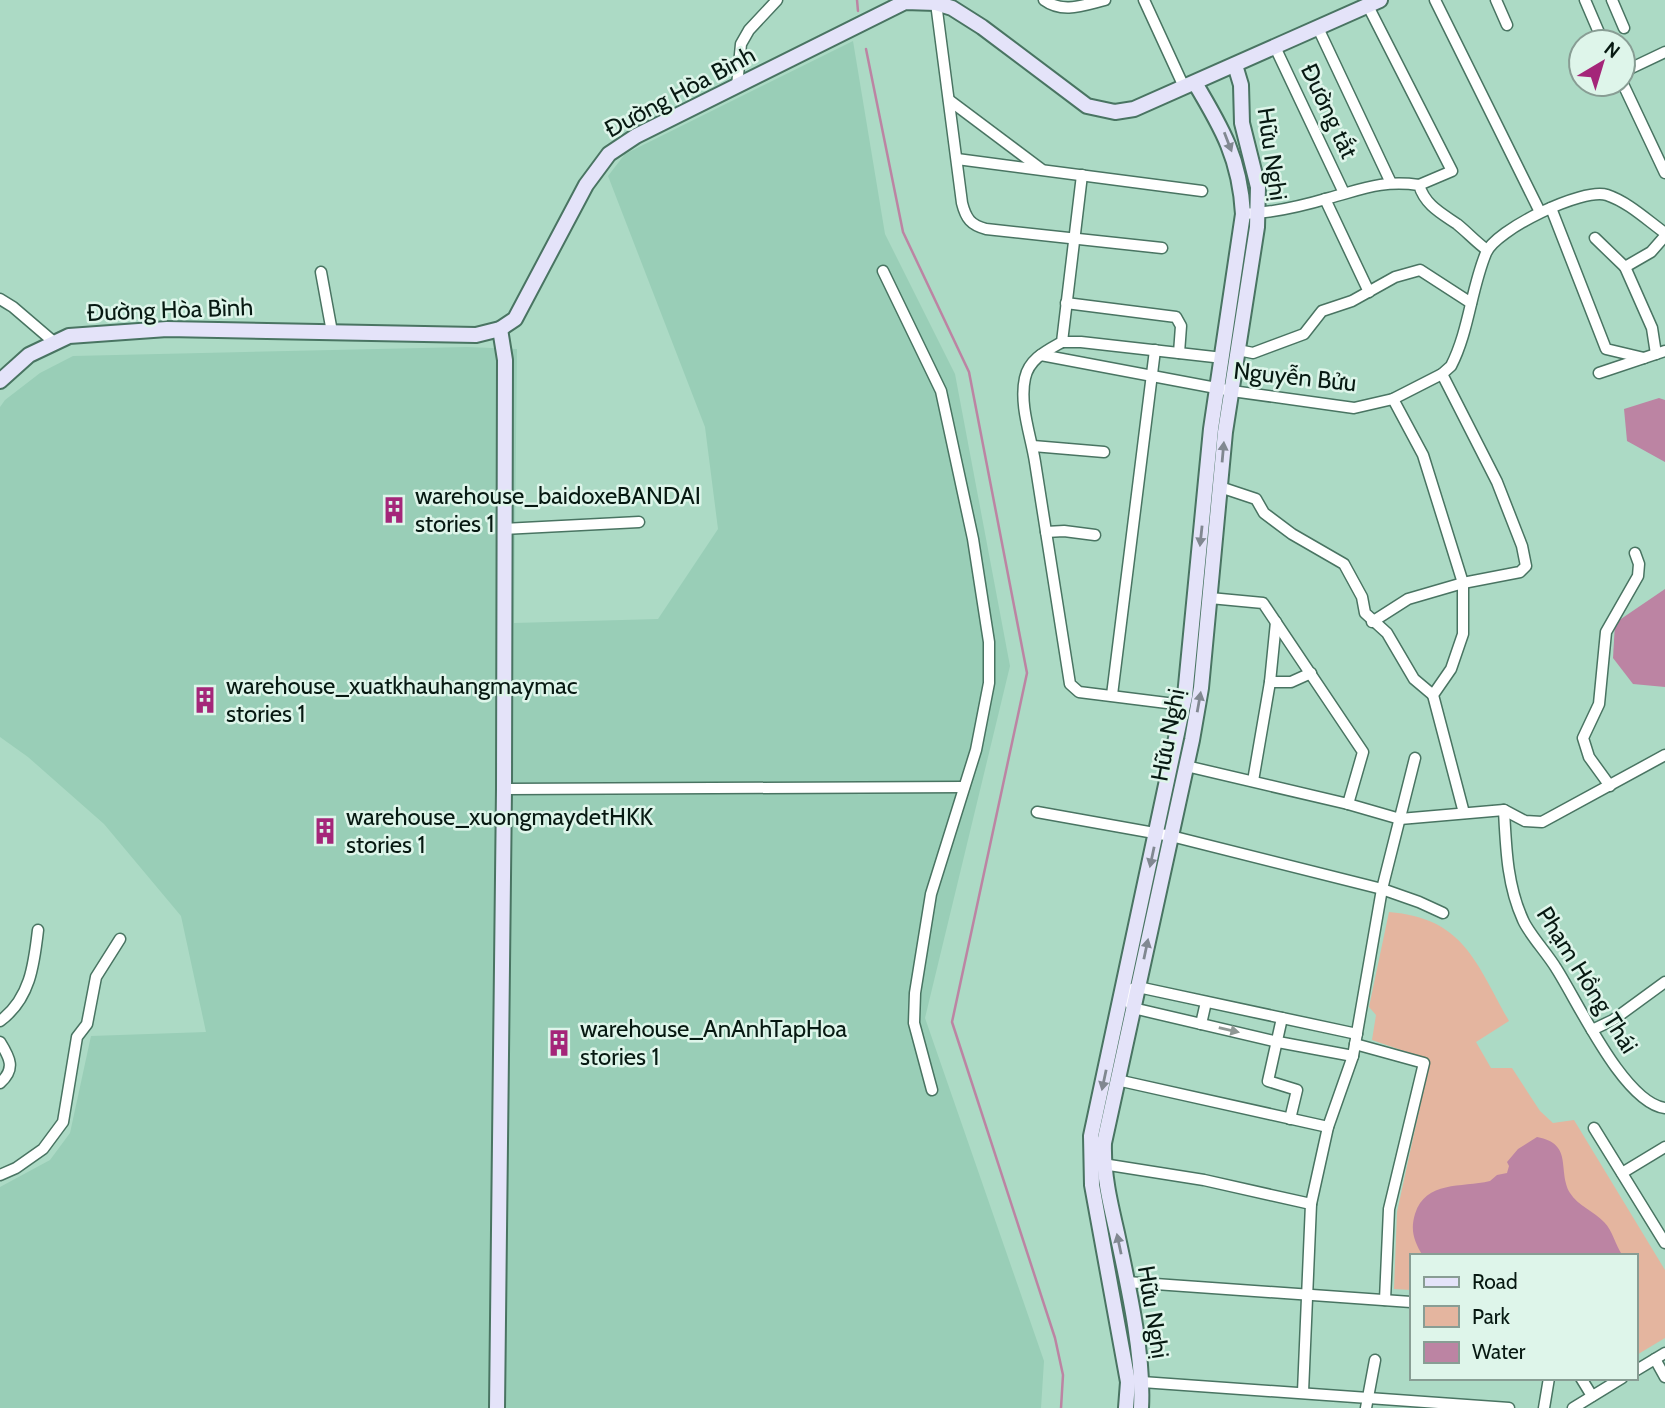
<svg xmlns="http://www.w3.org/2000/svg" width="1665" height="1408" font-family="Cabin,sans-serif">
  <rect width="100%" height="100%" fill="#acdac5"/>
  <!-- built -->
  <polygon fill="#99ceb7" points="853,41 885,234 955,374 1010,666 925,1018 1044,1361 1041,1408 0,1408 0,1187 50,1160 70,1133 91,1036 206,1032 181,916 104,824 28,757 0,737 0,407 5,400 40,373 73,356 467,347 517,349 514,623 658,619 718,529 705,427 608,176 625,154"/>
  <!-- green -->
  <path fill="#e4b59f" d="M1389 912C1464 918 1476 963 1509 1021L1476 1042 1491 1068H1512L1540 1111 1553 1123 1574 1120 1665 1270V1338L1635 1356V1256H1411V1290L1394 1289 1397 1212 1430 1060 1372 1040 1376 1015 1369 1007Z"/>
  <!-- water -->
  <g fill="#bc84a3">
    <polygon points="1659,398 1665,400 1665,462 1627,441 1624,409"/>
    <polygon points="1665,589 1665,687 1633,684 1613,658 1615,623"/>
    <path d="M1537 1137C1574 1144 1557 1170 1570 1193 1578 1206 1594 1211 1604 1222 1613 1231 1615 1245 1623 1256H1423C1414 1242 1410 1230 1415 1214 1426 1180 1461 1188 1490 1181L1497 1175 1507 1173 1509 1166 1507 1162 1518 1149Z"/>
  </g>
  <g fill="none" stroke-linecap="round" stroke-linejoin="round">
    <!-- stream -->
    <g stroke="#bc84a3" stroke-width="2.5">
      <polyline points="857,0 858,11"/>
      <polyline points="866,49 903,232 969,372 1027,673 952,1022 1055,1338 1063,1375 1061,1408"/>
    </g>
    <defs>
      <g id="street">
        <path d="M1044 0C1063 14 1084 5 1105 0"/>
        <polyline points="1144,0 1184,87"/>
        <polyline points="1435,0 1540,212"/>
        <polyline points="1496,0 1507,25"/>
        <polyline points="1585,0 1603,42"/>
        <polyline points="1612,0 1624,28"/>
        <path d="M936 3 962 203C966 219 971 225 986 229L1162 248"/>
        <polyline points="1368,6 1452,171 1419,185"/>
        <polyline points="1318,28 1391,183"/>
        <polyline points="1275,47 1344,193"/>
        <polyline points="1623,72 1665,52"/>
        <polyline points="1623,84 1665,173"/>
        <polyline points="737,86 741,44 749,30 777,0"/>
        <polyline points="949,100 1041,169"/>
        <polyline points="957,159 1202,191"/>
        <path d="M1082 175 1062 342C1046 351 1029 359 1025 378 1019 405 1031 436 1035 462 1047 536 1059 610 1070 684L1079 692 1183 705"/>
        <polyline points="1325,199 1369,292"/>
        <polyline points="1551,208 1606,349 1644,358"/>
        <path d="M1243 214C1271 213 1302 206 1329 198 1363 189 1382 180 1419 185 1425 205 1441 213 1457 224 1467 232 1476 242 1487 250"/>
        <polyline points="1595,238 1625,267 1651,252 1665,236"/>
        <polyline points="1625,267 1652,328 1656,354"/>
        <polyline points="883,271 941,391 973,539 989,642 989,683 976,750 931,894 915,993 914,1023 932,1090"/>
        <polyline points="321,272 332,332"/>
        <polyline points="0,299 13,307 55,343"/>
        <polyline points="1066,303 1176,317 1181,326 1179,353"/>
        <polyline points="1062,342 1081,342 1223,358"/>
        <polyline points="1238,350 1253,353 1304,334 1322,311 1352,301 1395,277 1420,270 1471,303"/>
        <path d="M1041 355 1232 391 1354 408 1393 399 1442 374 1451 366C1469 331 1471 289 1486 253 1495 230 1583 187 1607 195 1628 202 1647 220 1665 233"/>
        <polyline points="1599,373 1665,351"/>
        <polyline points="1393,399 1423,455 1463,583 1463,634 1451,669 1433,695 1464,813"/>
        <polyline points="1033,446 1104,452"/>
        <polyline points="1220,487 1256,499 1264,513 1292,534 1344,564 1362,597 1365,613 1387,633 1414,679 1433,695"/>
        <polyline points="505,529 639,522"/>
        <polyline points="1046,532 1064,531 1095,535"/>
        <polyline points="1372,622 1408,599 1463,583 1520,572 1526,566 1522,546 1497,482 1442,374"/>
        <polyline points="1270,682 1291,682 1311,673"/>
        <polyline points="1112,695 1155,350"/>
        <polyline points="1186,766 1348,804 1363,752 1263,603 1210,598"/>
        <polyline points="1253,781 1270,682 1276,622"/>
        <polyline points="1610,786 1589,757 1583,738 1599,704 1606,632 1638,576 1639,564 1635,553"/>
        <polyline points="504,789 964,787"/>
        <polyline points="1348,804 1400,819 1504,810 1525,821 1542,822 1665,755"/>
        <path d="M1504 810C1506 848 1507 885 1523 920 1529 934 1547 953 1556 968 1578 1002 1624 1103 1665 1108"/>
        <polyline points="1037,812 1171,836 1382,889 1419,902 1443,913"/>
        <polyline points="1282,1018 1268,1081 1297,1090 1290,1119"/>
        <path d="M0 1021C30 999 34 965 38 930"/>
        <polyline points="1201,1024 1206,1002"/>
        <polyline points="1592,1030 1613,1020 1665,982"/>
        <path d="M0 1042C10 1058 16 1069 0 1083"/>
        <polyline points="1355,1044 1424,1063 1389,1209 1385,1300"/>
        <polyline points="1353,1056 1278,1042 1133,1008 1123,992 1138,987 1357,1034"/>
        <polyline points="1117,1080 1328,1127"/>
        <polyline points="1594,1128 1665,1243"/>
        <polyline points="1103,1164 1204,1180 1311,1204"/>
        <polyline points="1622,1173 1665,1147"/>
        <polyline points="0,1175 16,1168 43,1149 63,1122 77,1037 87,1024 96,977 120,939"/>
        <polyline points="1127,1282 1411,1302"/>
        <polyline points="1655,1359 1665,1377"/>
        <polyline points="1635,1371 1665,1353"/>
        <polyline points="1581,1378 1592,1396"/>
        <polyline points="1142,1382 1509,1408"/>
        <polyline points="1303,1392 1311,1204 1328,1127 1353,1056 1382,889 1415,758"/>
        <polyline points="1366,1408 1375,1360"/>
        <polyline points="1544,1408 1549,1378"/>
        <polyline points="1573,1408 1622,1378"/>
      </g>
      <g id="secondary">
        <polyline points="0,381 29,355 69,336 167,329 476,335 500,329 515,319 586,185 609,154 636,136 905,2 936,3 952,8 982,27 1087,106 1115,112 1134,109 1380,0"/>
        <polyline points="497,1408 504,789 505,360 500,329"/>
        <path d="M1126 1408 1128 1382 1092 1185 1091 1136 1185 696 1211 429 1243 214C1240 159 1222 128 1195 83"/>
        <path d="M1141 1408C1144 1355 1128 1285 1117 1233 1110 1203 1103 1174 1104 1143L1192 740 1201 688 1225 432 1257 227 1258 187 1242 123 1241 85 1235 65"/>
      </g>
    </defs>
    <!-- street casing -->
    <use href="#street" stroke="#497462" stroke-width="13"/>
    <!-- secondary casing -->
    <use href="#secondary" stroke="#497462" stroke-width="18"/>
    <!-- street -->
    <use href="#street" stroke="#fff" stroke-width="10"/>
    <!-- secondary -->
    <use href="#secondary" stroke="#e4e3f9" stroke-width="14"/>
  </g>
  <!-- one-way arrows -->
  <defs><path id="oneway-solid" d="M-6-.8H1V-3.2L6.5 0L1 3.2V.8H-6Z" transform="scale(1.75)"/></defs>
  <g fill="#818891">
    <use href="#oneway-solid" transform="translate(1228 142) rotate(69)"/>
    <use href="#oneway-solid" transform="translate(1223 452) rotate(-85)"/>
    <use href="#oneway-solid" transform="translate(1201 536) rotate(96)"/>
    <use href="#oneway-solid" transform="translate(1199 702) rotate(-80)"/>
    <use href="#oneway-solid" transform="translate(1152 857) rotate(102)"/>
    <use href="#oneway-solid" transform="translate(1146 949) rotate(-78)"/>
    <use href="#oneway-solid" transform="translate(1104 1080) rotate(102)"/>
    <use href="#oneway-solid" transform="translate(1119 1244) rotate(-102)"/>
  </g>
  <use fill="#8f9894" href="#oneway-solid" transform="translate(1229 1030) rotate(13)"/>
  <!-- icons -->
  <defs>
    <symbol id="building-bare" viewBox="-9 -9 18 18"><path d="M-4-6H4V6H1V3H-1V6H-4ZM-2.5-4.3h1.7v1.8h-1.7ZM.8-4.3h1.7v1.8H.8ZM-2.5-1h1.7V.8h-1.7ZM.8-1h1.7V.8H.8Z" fill="#a42679" stroke="#def5ea" stroke-width="2.5" paint-order="stroke"/></symbol>
  </defs>
  <g fill-rule="evenodd">
    <use href="#building-bare" x="375" y="491" width="38" height="38"/>
    <use href="#building-bare" x="186" y="681" width="38" height="38"/>
    <use href="#building-bare" x="306" y="812" width="38" height="38"/>
    <use href="#building-bare" x="540" y="1024" width="38" height="38"/>
  </g>
  <g text-anchor="middle" stroke-width="5" stroke-linejoin="round" paint-order="stroke">
    <!-- street labels -->
    <g font-size="24" fill="#071912" stroke="#def5ea">
      <text transform="translate(680 92) rotate(-28)" y="8">Đường Hòa Bình</text>
      <text transform="translate(1329 111) rotate(65)" y="8">Đường tắt</text>
      <text transform="translate(1272 154) rotate(82)" y="8">Hữu Nghị</text>
      <text transform="translate(170 310) rotate(-2)" y="8">Đường Hòa Bình</text>
      <text transform="translate(1295 377) rotate(6)" y="8">Nguyễn Bửu</text>
      <text transform="translate(1168 735) rotate(-79)" y="8">Hữu Nghị</text>
      <text transform="translate(1587 980) rotate(58)" y="8">Phạm Hồng Thái</text>
      <text transform="translate(1153 1312) rotate(81)" y="8">Hữu Nghị</text>
    </g>
    <!-- poi labels -->
    <g font-size="24" fill="#071912" stroke="#def5ea" text-anchor="start">
      <text x="415" y="504">warehouse_baidoxeBANDAI<tspan x="415" dy="28">stories 1</tspan></text>
      <text x="226" y="694">warehouse_xuatkhauhangmaymac<tspan x="226" dy="28">stories 1</tspan></text>
      <text x="346" y="825">warehouse_xuongmaydetHKK<tspan x="346" dy="28">stories 1</tspan></text>
      <text x="580" y="1037">warehouse_AnAnhTapHoa<tspan x="580" dy="28">stories 1</tspan></text>
    </g>
  </g>
  <!-- legend -->
  <rect x="1410" y="1254" width="228" height="126" fill="#def5ea" stroke="#889d94" stroke-width="2"/>
  <rect x="1424" y="1277" width="35" height="10" fill="#e4e3f9" stroke="#889d94" stroke-width="2"/>
  <text x="1472" y="1289" font-size="21" fill="#071912">Road</text>
  <rect x="1424" y="1306" width="35" height="21" fill="#e4b59f" stroke="#889d94" stroke-width="2"/>
  <text x="1472" y="1324" font-size="21" fill="#071912">Park</text>
  <rect x="1424" y="1342" width="35" height="21" fill="#bc84a3" stroke="#889d94" stroke-width="2"/>
  <text x="1472" y="1359" font-size="21" fill="#071912">Water</text>
  <!-- north arrow -->
  <g transform="translate(1602 63) rotate(38)"><circle r="33" fill="#def5ea" stroke="#889d94" stroke-width="2"/>
  <path d="M0-5L12 26L0 18L-12 26Z" fill="#a42679"/>
  <text y="-10" font-size="19" font-weight="bold" text-anchor="middle" fill="#071912">N</text>
  </g>
</svg>
